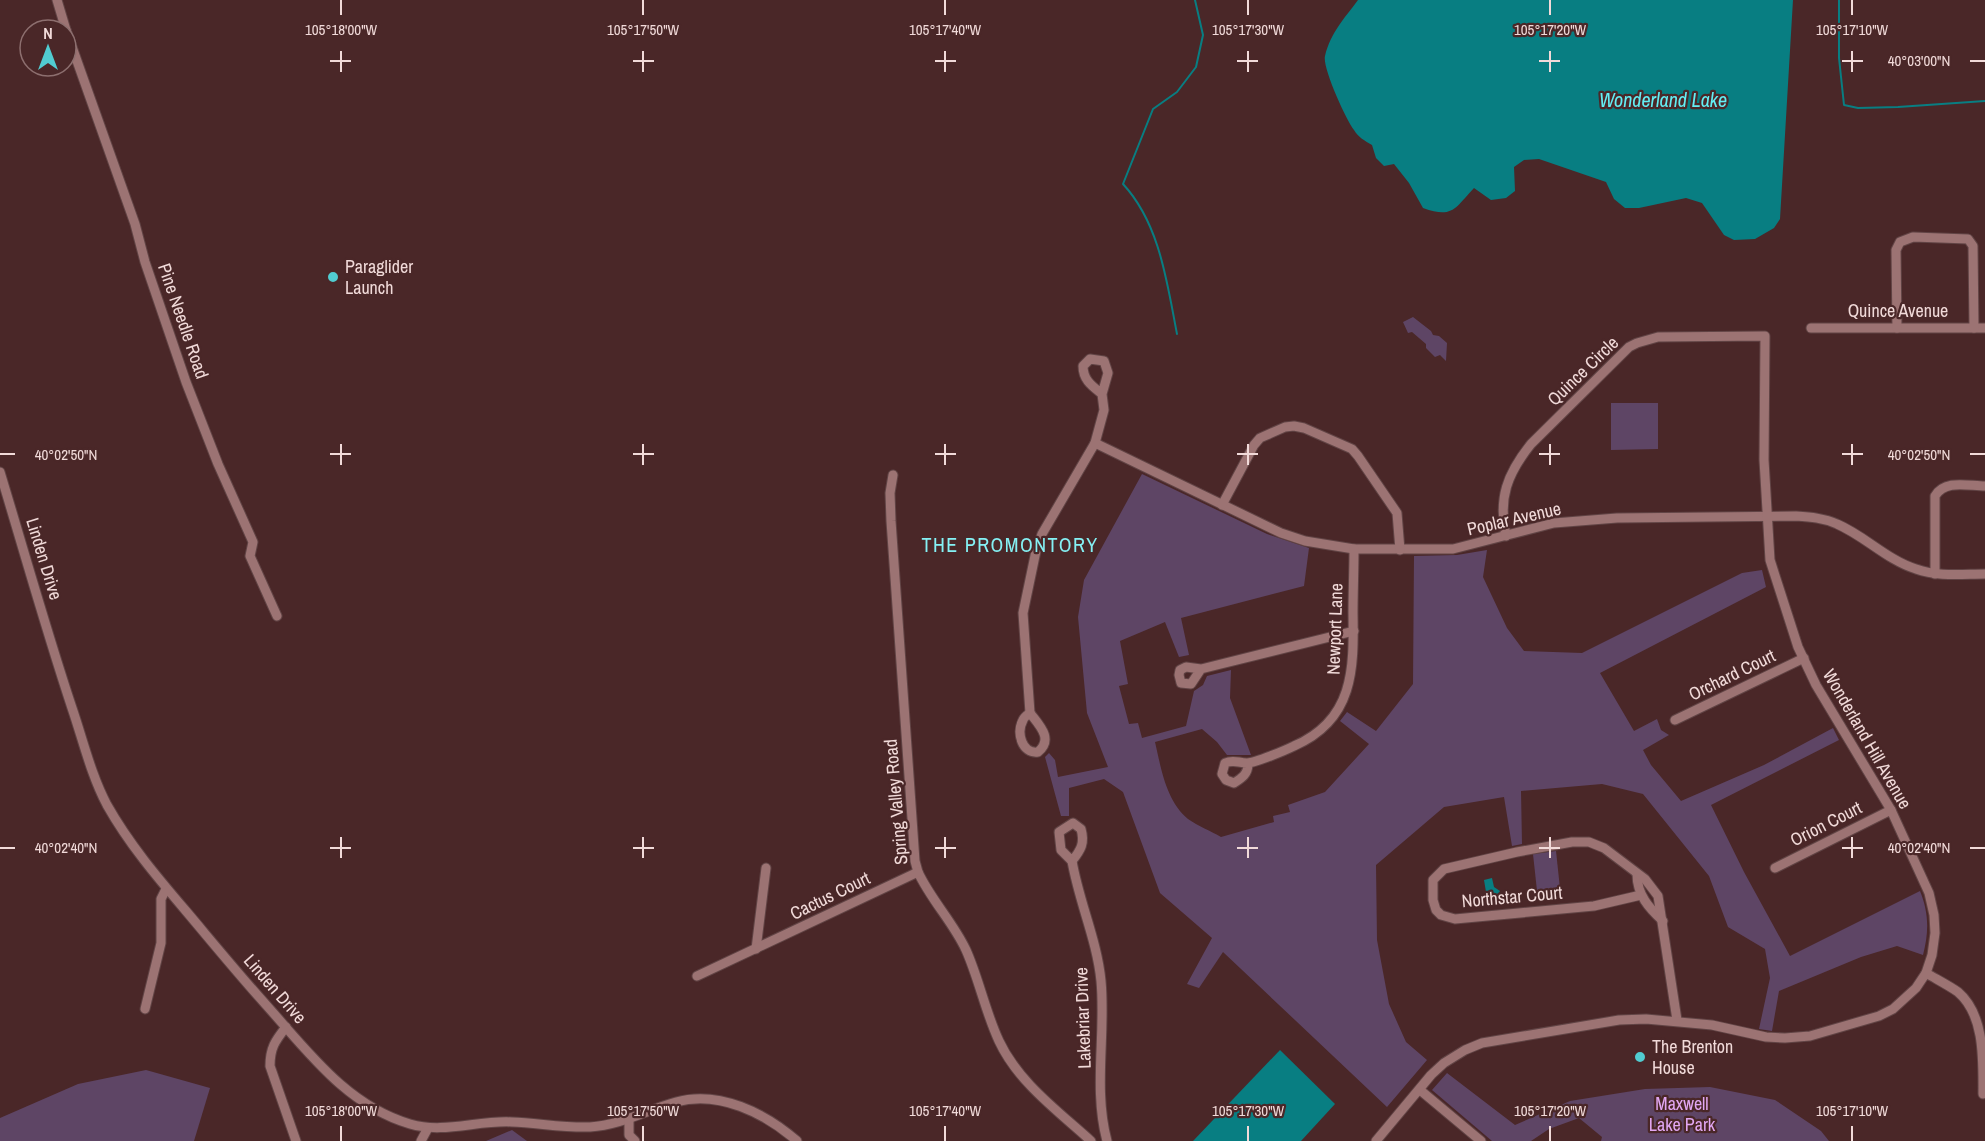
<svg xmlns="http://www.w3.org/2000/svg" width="1985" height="1141" font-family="'Archivo Narrow',sans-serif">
  <rect width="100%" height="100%" fill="#4a2728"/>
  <!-- green -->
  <g fill="#5e4565">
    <polygon points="1413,317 1431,331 1433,335 1439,336 1447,343 1446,361 1440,355 1435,357 1426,348 1426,344 1412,332 1408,333 1403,322"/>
    <polygon points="1611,403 1658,403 1658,449 1611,450"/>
    <path d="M1142 474 1267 534 1309 548 1304 586 1181 618 1189 655 1179 657 1165 622 1120 641 1128 684 1119 686 1129 724 1138 723 1142 738 1186 726 1194 691 1203 685 1207 676 1231 670 1230 698 1251 755H1227L1217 742 1202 729 1155 742C1161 768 1166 801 1188 819 1198 826 1211 831 1221 837L1274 822 1273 816 1290 812 1288 805 1325 792 1369 744 1340 721 1347 712 1376 731 1413 684 1414 556 1457 555 1487 550 1483 577 1507 628 1524 651 1582 653 1742 573 1762 570 1766 587 1600 673 1634 731 1657 719 1661 730 1669 735 1643 750 1651 765 1681 801 1764 765 1833 728 1839 740 1711 805 1744 872 1790 956 1920 891C1929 913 1929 932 1923 955L1897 946 1861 957 1779 991 1772 1031 1759 1029 1770 978 1765 949 1728 927 1709 876 1643 794 1602 784 1521 791 1522 844 1512 846 1504 797 1444 807 1376 865 1377 940 1389 1004 1406 1042 1427 1060 1387 1107 1223 952 1199 988 1187 984 1212 938 1160 893 1123 792 1104 779 1069 788V816H1061L1045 757 1049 753 1055 760 1058 777 1108 767 1087 713 1078 617 1084 580Z"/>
    <polygon points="1556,851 1561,898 1538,900 1533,854"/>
    <polygon points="146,1070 210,1088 194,1141 0,1141 0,1118 78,1084"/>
    <polygon points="1447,1073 1515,1125 1570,1101 1645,1089 1710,1087 1775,1100 1821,1131 1829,1141 1601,1141 1602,1137 1579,1118 1549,1129 1531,1141 1492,1141 1432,1090"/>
    <polygon points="512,1130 527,1141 486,1141"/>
  </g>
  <!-- water -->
  <g fill="#087e82">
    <path d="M1358 0H1793L1780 219 1774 228 1755 239 1734 240 1724 235 1702 203 1686 198 1639 208H1625L1614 199 1606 182 1539 159 1524 160 1514 167 1515 191 1506 198 1491 200 1474 188C1455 208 1453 219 1423 208L1409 183 1394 164 1384 166 1376 158 1372 145C1365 141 1358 137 1354 130 1346 120 1322 67 1325 56 1331 32 1344 19 1358 0Z"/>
    <polygon points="1492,878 1494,887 1500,891 1495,898 1486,892 1484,880"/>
    <polygon points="1280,1050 1335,1104 1301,1141 1193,1141"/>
  </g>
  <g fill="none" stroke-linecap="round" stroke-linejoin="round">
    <!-- stream -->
    <g stroke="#087e82" stroke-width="2">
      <polyline points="1839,0 1839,58 1844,105 1858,108 1898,107 1985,101"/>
      <path d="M1177 334C1167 283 1160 224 1123 184L1153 109 1177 92 1196 67 1203 35 1195 0"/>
    </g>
    <defs>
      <g id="minor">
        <polyline points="57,0 66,30"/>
        <polyline points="66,30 135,224 145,262 186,382 218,464 253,542 250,556 277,616"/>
        <polyline points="1811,328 1985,328"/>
        <polyline points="1897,328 1896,250 1900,242 1913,237 1968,239 1973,246 1974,328"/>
        <path d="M1095 443 1281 533 1305 541 1354 549H1453L1554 523 1617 518 1796 516C1810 517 1824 518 1837 524 1865 536 1887 560 1916 569 1938 577 1962 574 1985 574"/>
        <path d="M0 472C24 551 46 630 72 708 83 740 91 775 107 805 129 844 157 877 186 911 213 943 240 976 268 1007 309 1053 348 1106 410 1124 443 1134 478 1120 512 1122 538 1123 564 1128 590 1127 621 1125 647 1110 676 1102 719 1090 765 1113 797 1141"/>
        <path d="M893 475 890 493 891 521 915 861 918 872C931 900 953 922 966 950 979 979 985 1011 999 1041 1018 1082 1058 1111 1091 1141"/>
        <polyline points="1222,505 1254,445 1260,438 1285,427 1294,426 1304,428 1352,449 1358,456 1397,513 1400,550"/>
        <path d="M1935 574V496C1945 479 1968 486 1985 486"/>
        <polyline points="1201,669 1186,667 1180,670 1179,675 1181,683 1191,684 1201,669 1213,666 1354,631"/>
        <path d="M1030 713 1023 613 1036 551 1042 534 1095 443 1104 410 1102 394 1108 373 1104 361 1090 359 1083 366C1083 380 1092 386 1102 394"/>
        <path d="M1030 713C1039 725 1054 739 1038 752 1022 754 1016 733 1023 720 1024 717 1027 715 1030 713Z"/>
        <polyline points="1675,720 1804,658"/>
        <path d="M1248 764C1248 774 1242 778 1234 783L1226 780 1222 774 1225 763C1234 759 1238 763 1247 763 1255 763 1286 750 1294 746 1354 720 1354 669 1353 613 1353 592 1354 570 1354 549"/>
        <path d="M1073 823 1081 829C1085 843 1081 850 1072 861L1061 850 1059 832Z"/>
        <path d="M1072 861C1079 902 1097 940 1101 981 1106 1034 1093 1089 1107 1141"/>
        <polyline points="1775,868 1891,810"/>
        <path d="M1637 874C1637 895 1649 908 1663 921"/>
        <polyline points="1641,895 1594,906 1455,919 1441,915 1436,910 1433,900 1433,880 1444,869 1517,852 1572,842 1589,842 1604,848 1645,879 1658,896 1677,1020"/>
        <polyline points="756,949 766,868"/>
        <path d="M1926 973C1936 979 1948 985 1958 992 1985 1015 1983 1060 1983 1094"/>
        <polyline points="697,976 918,872"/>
        <polyline points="145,1009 161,943 161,899 166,889"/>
        <path d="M286 1027C275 1041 270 1048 270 1066L296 1141"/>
        <polyline points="1420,1090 1481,1141"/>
        <polyline points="629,1120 629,1135 635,1141"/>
        <polyline points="421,1141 428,1128"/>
        <path d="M1376 1141 1431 1075 1444 1063 1465 1050 1482 1043 1619 1020 1646 1019 1712 1025 1766 1037 1785 1038 1810 1036 1879 1016 1893 1009 1916 988 1926 973 1932 955 1935 933 1934 915 1929 893 1891 810 1816 685 1798 647 1770 560 1764 460 1765 336 1658 337 1637 343 1629 347 1531 444C1507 474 1498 498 1506 536"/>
      </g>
    </defs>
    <!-- minor casing -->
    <use href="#minor" stroke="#614445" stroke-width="11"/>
    <!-- minor -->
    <use href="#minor" stroke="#9c7373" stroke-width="9"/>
  </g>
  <!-- ticks -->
  <path fill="none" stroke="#f1dad9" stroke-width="2" d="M341 0V15M643 0V15M945 0V15M1248 0V15M1550 0V15M1852 0V15M341 51V72M643 51V72M945 51V72M1248 51V72M1550 51V72M1852 51V72M330 61H351M633 61H654M935 61H956M1237 61H1258M1539 61H1560M1842 61H1863M1970 61H1985M341 444V465M643 444V465M945 444V465M1248 444V465M1550 444V465M1852 444V465M0 454H15M330 454H351M633 454H654M935 454H956M1237 454H1258M1539 454H1560M1842 454H1863M1970 454H1985M341 837V858M643 837V858M945 837V858M1248 837V858M1550 837V858M1852 837V858M0 848H15M330 848H351M633 848H654M935 848H956M1237 848H1258M1539 848H1560M1842 848H1863M1970 848H1985M341 1126V1141M643 1126V1141M945 1126V1141M1248 1126V1141M1550 1126V1141M1852 1126V1141"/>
  <!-- markers -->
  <g fill="#51ccd1" stroke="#4a2728" stroke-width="2">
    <circle cx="333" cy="277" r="6"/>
    <circle cx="1640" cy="1057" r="6"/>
  </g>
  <g text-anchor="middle" stroke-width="4.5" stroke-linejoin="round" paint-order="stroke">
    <!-- poi labels -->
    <g font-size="18" fill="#f1dad9" stroke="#4a2728" text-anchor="start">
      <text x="345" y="273">Paraglider<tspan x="345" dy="21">Launch</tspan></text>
      <text x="1652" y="1053">The Brenton<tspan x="1652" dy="21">House</tspan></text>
    </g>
    <!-- street labels -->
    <g font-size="18" fill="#f1dad9" stroke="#4a2728">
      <text x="1898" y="317">Quince Avenue</text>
      <text transform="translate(183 321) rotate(71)" y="6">Pine Needle Road</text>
      <text transform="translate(1583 371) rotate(-44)" y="6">Quince Circle</text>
      <text transform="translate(1514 519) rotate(-13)" y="6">Poplar Avenue</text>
      <text transform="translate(44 559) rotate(73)" y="6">Linden Drive</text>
      <text transform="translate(1335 629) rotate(-88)" y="6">Newport Lane</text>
      <text transform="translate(1732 675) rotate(-26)" y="6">Orchard Court</text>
      <text transform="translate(1867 739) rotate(60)" y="6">Wonderland Hill Avenue</text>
      <text transform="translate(896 802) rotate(-95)" y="6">Spring Valley Road</text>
      <text transform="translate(1826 824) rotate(-27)" y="6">Orion Court</text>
      <text transform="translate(830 896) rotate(-26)" y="6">Cactus Court</text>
      <text transform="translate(1512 897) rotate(-5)" y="6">Northstar Court</text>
      <text transform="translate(275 989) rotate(49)" y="6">Linden Drive</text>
      <text transform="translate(1083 1018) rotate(-92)" y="6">Lakebriar Drive</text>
    </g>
    <!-- park labels -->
    <g font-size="18" fill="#e2a7f3" stroke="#4a2728">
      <text x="1682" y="1110">Maxwell<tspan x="1682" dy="21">Lake Park</tspan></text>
    </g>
    <!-- water labels -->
    <g font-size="20" font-style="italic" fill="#63eff4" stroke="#4a2728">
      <text x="1663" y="107">Wonderland Lake</text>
    </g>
    <!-- neighbourhood labels -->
    <g font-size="20" letter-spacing="1.5" fill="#85f1f4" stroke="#4a2728">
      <text x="1010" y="552">THE PROMONTORY</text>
    </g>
  </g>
  <g font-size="15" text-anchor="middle" fill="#f1dad9" stroke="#4a2728" stroke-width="4.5" stroke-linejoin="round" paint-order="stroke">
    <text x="341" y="35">105°18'00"W</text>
    <text x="643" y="35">105°17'50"W</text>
    <text x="945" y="35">105°17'40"W</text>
    <text x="1248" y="35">105°17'30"W</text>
    <text x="1550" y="35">105°17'20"W</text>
    <text x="1852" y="35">105°17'10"W</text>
    <text x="1919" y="66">40°03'00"N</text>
    <text x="66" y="460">40°02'50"N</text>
    <text x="1919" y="460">40°02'50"N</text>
    <text x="66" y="853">40°02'40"N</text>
    <text x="1919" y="853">40°02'40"N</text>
    <text x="341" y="1116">105°18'00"W</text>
    <text x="643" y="1116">105°17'50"W</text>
    <text x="945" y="1116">105°17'40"W</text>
    <text x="1248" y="1116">105°17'30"W</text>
    <text x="1550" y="1116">105°17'20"W</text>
    <text x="1852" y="1116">105°17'10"W</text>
  </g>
  <!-- north arrow -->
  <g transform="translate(48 48)"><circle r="28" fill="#4a2728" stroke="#8d6f6f" stroke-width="1.5"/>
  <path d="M0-4.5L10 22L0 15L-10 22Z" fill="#51ccd1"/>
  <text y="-9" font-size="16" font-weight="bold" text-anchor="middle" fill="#f1dad9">N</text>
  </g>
</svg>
